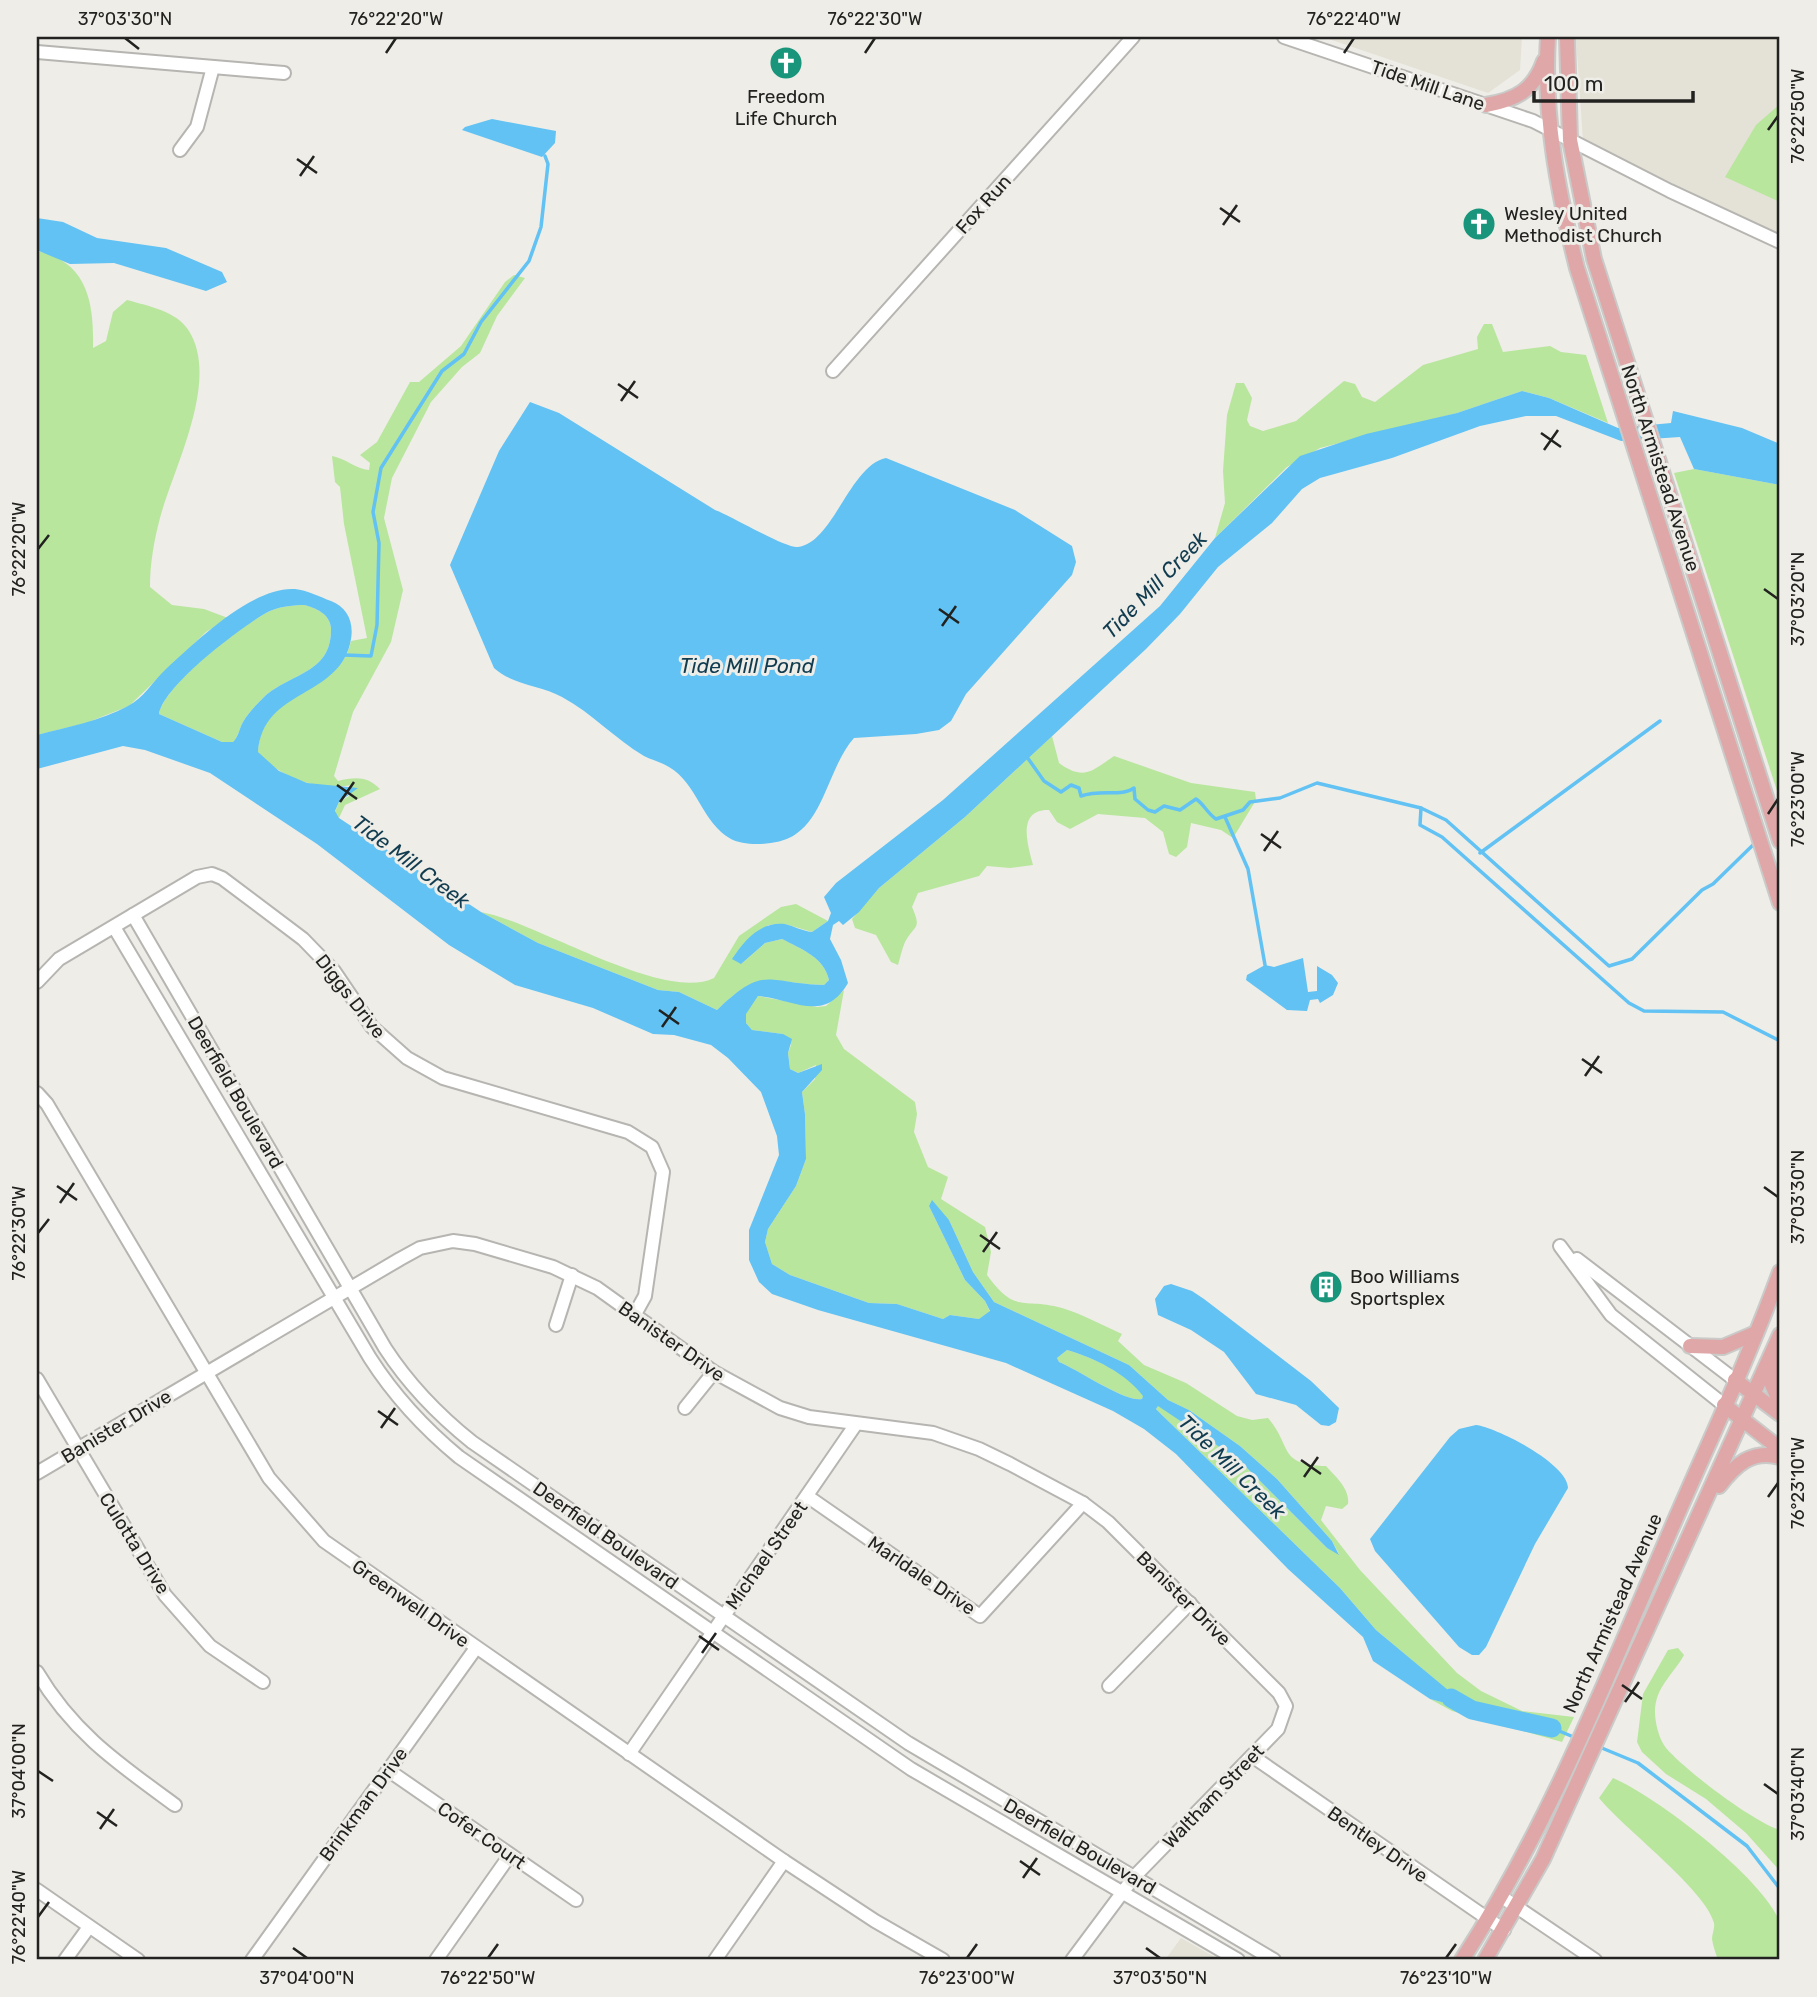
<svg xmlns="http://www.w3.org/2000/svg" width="1817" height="1997" font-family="Rubik,sans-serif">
  <rect width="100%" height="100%" fill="#eeede8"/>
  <!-- built -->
  <g fill="#e4e2d6">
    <polygon points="1323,37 1522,37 1520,70 1488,93"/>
    <polygon points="1576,37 1780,37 1780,235 1583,141"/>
    <polygon points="1181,1938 1220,1960 1165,1960"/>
  </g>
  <!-- green -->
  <g fill="#b8e69d">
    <polygon points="1780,104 1780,202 1725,177 1756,125"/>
    <path d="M37 251C88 262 94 303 93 348L106 341 113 312 127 300C148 306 177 311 189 331 220 381 174 466 160 518 154 541 150 563 150 587L172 605 204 609 228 618 206 632 129 706 86 723 37 735Z"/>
    <path d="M514 275 525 278 497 316 480 353 462 367 431 402 392 478 384 518 403 590 391 642 353 712 334 776 338 781C355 777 367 776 380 789L345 805 339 818 335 812 339 802 349 796 351 785C319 792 278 777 258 752 262 688 339 697 351 641L367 638 344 524 340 487 335 482 332 456C345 458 356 469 369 470L370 463 360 455 377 442 410 382H419L461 346 505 282Z"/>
    <polygon points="1484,324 1492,324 1503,352 1550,346 1561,352 1586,355 1608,423 1549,398 1522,391 1457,413 1320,448 1287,467 1215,538 1225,503 1223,471 1227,415 1236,383 1244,383 1252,398 1247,420 1250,426 1263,431 1296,421 1344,381 1355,384 1362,397 1375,402 1423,365 1478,349 1477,337"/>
    <polygon points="1694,469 1780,485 1780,800 1674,473"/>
    <path d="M304 605C316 608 330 614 331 628 332 674 291 672 264 697 257 704 248 713 243 722 239 729 239 736 233 742H222L159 714C166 683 239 628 266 613 276 607 293 605 304 605Z"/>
    <path d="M1052 736 1059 763C1084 781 1092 771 1114 756L1191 783 1255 792 1256 800 1233 838 1221 830 1191 823 1187 847 1176 857 1169 854 1163 832 1145 818 1098 814 1070 829 1057 822 1049 810C1016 809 1028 846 1033 865L1010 868 987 866 979 876 918 893 912 907C922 930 915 924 905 942 902 949 900 958 898 965L891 962 876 935 855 928 852 919 879 888 965 817Z"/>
    <path d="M796 904 828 921 812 932 785 924 768 925 741 964 765 943 782 939C801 949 824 957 829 980L824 985C769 983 762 967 717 1010L679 992 658 990 538 943 481 912C537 922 663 1003 714 978L739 936 781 907Z"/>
    <path d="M844 990 836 1035 844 1049 915 1102 917 1114 914 1132 928 1167 948 1177 941 1199 985 1227 991 1252 987 1275C1016 1315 1023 1297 1062 1308 1082 1314 1102 1325 1122 1334L1118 1341 1144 1365 1186 1383 1237 1416 1252 1420 1268 1418C1293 1447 1277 1464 1326 1466 1336 1477 1350 1489 1348 1504L1342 1509 1326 1506 1321 1520 1360 1570 1457 1673 1481 1691 1522 1711 1574 1717 1562 1742 1452 1711 1430 1699 1470 1709 1376 1630 1340 1588 1163 1416 1156 1409 1158 1405 1239 1460 1327 1548 1339 1554 1332 1541 1277 1479 1240 1446 1189 1410 1168 1400 1129 1365 994 1302 973 1272 949 1220 929 1206 965 1280 985 1301 990 1312 979 1319 950 1315 943 1319 897 1304 869 1303 790 1275 772 1264 765 1242 768 1229 796 1186 806 1159 805 1114 802 1092 815 1079 816 1065 798 1073 790 1069 788 1053 791 1045 783 1034 752 1030 746 1023 745 1014 758 996 817 1007 826 1006Z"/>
    <path d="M1067 1350C1094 1358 1126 1373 1144 1395L1142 1399C1126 1403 1077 1369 1059 1362L1057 1358Z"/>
    <path d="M1678 1648 1684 1655C1673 1675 1655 1687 1655 1712 1655 1723 1659 1739 1666 1748 1685 1770 1753 1822 1780 1830V1871L1746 1833 1706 1799 1666 1774 1642 1752 1637 1742 1643 1694 1668 1650Z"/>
    <path d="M1613 1778C1657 1797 1762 1877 1780 1922 1783 1932 1780 1949 1780 1960H1718C1716 1954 1713 1946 1712 1939 1712 1934 1715 1928 1714 1923 1706 1890 1622 1827 1599 1798Z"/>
  </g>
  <!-- water -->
  <g fill="#61c2f3" fill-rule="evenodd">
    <polygon points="492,119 556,131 555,143 542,157 462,130 465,127"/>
    <polygon points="37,218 63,222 97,238 166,248 222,272 227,282 206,291 114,263 70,264 39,251"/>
    <path d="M1522 391 1549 398 1618 428 1671 423 1673 411 1742 428 1780 444V485L1694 469 1680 437 1621 441 1556 416H1526L1480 426 1392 458 1320 478 1302 489 1272 523 1218 567 1180 614 1146 649 965 817 879 888 859 912 843 925 839 921 833 925 830 939 841 960 848 983C824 1024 794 999 758 996L746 1014V1023L752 1030 783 1034 792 1039 788 1053 790 1069 798 1073 822 1064V1070L802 1092 805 1114 806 1159 796 1186 768 1229 765 1242 772 1264 790 1275 869 1303 897 1304 943 1319 950 1315 979 1319 990 1311 985 1301 965 1280 929 1206 932 1200 949 1220 973 1272 994 1302 1129 1365 1168 1400 1189 1410 1240 1446 1277 1479 1332 1541 1339 1555 1327 1548 1239 1460 1158 1406 1156 1409 1163 1416 1340 1588 1376 1630 1472 1710 1430 1699 1373 1661 1363 1637 1288 1569 1176 1454 1144 1429 1113 1411 1006 1363 818 1310 772 1294 759 1282 749 1260V1230L779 1155 777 1136 761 1092 728 1058 711 1045 674 1035 653 1034 593 1008 515 985 449 945 317 844 210 773 145 750 123 746 37 769V735C67 727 100 721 128 706 144 698 153 681 166 669 195 642 253 586 295 589 307 590 320 597 331 601 347 607 354 622 351 639 341 699 263 687 258 752L279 771 307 783 358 788 339 802 335 811 339 818 481 912 538 943 658 990 679 992 717 1010C765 964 765 983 824 985L829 980C824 957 801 949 782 939L765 943 741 964 732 959C744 941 760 921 785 924 794 926 802 931 812 932L828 921 831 913 824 897 836 883 943 800 1160 606 1215 538 1300 456 1366 434 1457 413ZM304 605C316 608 330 614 331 628 332 674 291 672 264 697 257 704 248 713 243 722 239 729 239 736 233 742H222L159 714C164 685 240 628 266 613 276 607 293 605 304 605ZM1067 1350C1094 1358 1126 1373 1143 1396L1142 1399C1126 1403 1077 1369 1059 1362L1057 1358Z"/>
    <path d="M530 402 559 413 715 510C732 516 786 549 798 547 833 543 850 465 886 458L1015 510 1072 546 1076 562 1072 575 966 694 951 721 939 730 916 734 854 738C829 766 825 817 793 836 778 845 746 847 731 839 702 823 697 783 669 767 661 762 652 760 644 756 615 739 592 713 562 697 541 685 512 685 494 668L450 565 499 451Z"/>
    <polygon points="1303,958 1308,992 1317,991 1317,966 1332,975 1338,983 1333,995 1320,1003 1318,999 1310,1000 1307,1011 1287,1010 1246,980 1247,975 1265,965 1274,967"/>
    <polygon points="1171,1284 1192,1291 1204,1299 1311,1381 1339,1408 1336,1422 1329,1426 1321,1425 1296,1405 1256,1394 1224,1352 1191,1330 1158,1315 1155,1299 1164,1286"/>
    <path d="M1476 1425C1498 1428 1568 1464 1568 1488L1535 1544 1486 1647 1479 1655H1472L1459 1647 1375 1551 1370 1539 1450 1437 1459 1429Z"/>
  </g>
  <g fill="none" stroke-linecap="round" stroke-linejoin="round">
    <!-- stream -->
    <g stroke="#61c2f3" stroke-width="3.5">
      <polyline points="344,655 371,656 377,625 379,543 373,512 381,468 442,371 464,354 481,322 529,261 541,227 548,164 545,156"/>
      <path d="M1027 757 1044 781 1061 792 1071 785 1079 788 1081 796C1100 789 1122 797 1134 788L1135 799 1148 810 1155 812 1164 806 1180 810 1196 799C1204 804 1207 813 1216 819L1243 810 1250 802 1280 798 1317 783 1421 808 1446 820 1609 966 1632 959 1702 890 1713 884 1754 844"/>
      <polyline points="1421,808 1420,825 1442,837 1629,1003 1644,1011 1723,1012 1780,1041"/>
      <polyline points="1225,817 1248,869 1265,965"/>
      <polyline points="1480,853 1660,721"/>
      <polyline points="1552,1728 1576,1738"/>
      <polyline points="1597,1746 1638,1763 1747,1846 1780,1889"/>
    </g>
    <!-- river -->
    <polyline stroke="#61c2f3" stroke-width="19" points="1451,1698 1472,1710 1552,1728"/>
    <defs>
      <g id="minor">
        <polyline points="1284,37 1533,121 1670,191 1780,242"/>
        <polyline points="37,52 284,73"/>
        <polyline points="180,150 197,127 213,67"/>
        <polyline points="833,371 1133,37"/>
        <path d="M133 915 385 1348C409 1385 437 1414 472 1442L908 1743 1274 1960"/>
        <path d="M114 927 370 1358C395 1397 424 1428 459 1457L911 1769 1238 1960"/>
        <polyline points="37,982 59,959 197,877 212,874 222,878 303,939 334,971 372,1027 407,1058 443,1078 628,1132 652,1147 663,1172 645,1296 635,1314"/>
        <polyline points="37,1093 47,1104 269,1478 324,1541 784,1861 875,1921 943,1960"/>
        <polyline points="1560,1246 1611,1315 1724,1405"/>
        <polyline points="1577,1259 1735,1380"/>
        <polyline points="556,1325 572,1275"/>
        <polyline points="37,1379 165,1595 210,1646 263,1682"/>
        <polyline points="685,1408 714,1372"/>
        <polyline points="37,1473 400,1259 420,1248 453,1241 475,1244 553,1267 597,1288 714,1372 780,1408 809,1417 933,1433 979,1449 1010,1464 1083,1503 1108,1522 1279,1693 1286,1706 1278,1729 1134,1877 1072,1960"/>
        <polyline points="807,1496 980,1616 1083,1503"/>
        <path d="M37 1672C73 1733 119 1764 175 1805"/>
        <polyline points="1109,1686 1190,1603"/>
        <polyline points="629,1754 856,1424"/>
        <polyline points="1252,1756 1504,1930"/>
        <polyline points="388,1770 576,1900"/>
        <polyline points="37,1890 138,1960"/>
        <polyline points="1502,1897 1595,1960"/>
        <polyline points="65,1960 89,1927"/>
        <polyline points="252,1960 476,1648"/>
        <polyline points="436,1960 510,1855"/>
        <polyline points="715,1960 784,1861"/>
      </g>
      <g id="major">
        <path d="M1548 37C1543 115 1558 192 1577 268L1780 903"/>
        <polyline points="1567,37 1570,140 1594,259 1780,841"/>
        <path d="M1486 105C1516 100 1534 90 1544 61"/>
        <polyline points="1690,1346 1723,1347 1756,1333"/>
        <polyline points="1777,1362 1771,1382 1780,1403"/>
        <polyline points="1735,1380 1780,1414"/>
        <polyline points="1724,1405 1780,1449"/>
        <path d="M1719 1486C1735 1465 1752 1449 1780 1457"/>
        <path d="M1462 1960C1546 1830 1605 1683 1666 1541 1704 1452 1747 1363 1780 1272"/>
        <polyline points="1485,1960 1543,1859 1780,1335"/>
      </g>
    </defs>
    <!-- minor casing -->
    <use href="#minor" stroke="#b6b5b1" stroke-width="16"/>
    <!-- major casing -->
    <use href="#major" stroke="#cacac9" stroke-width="18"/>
    <!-- minor -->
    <use href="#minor" stroke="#fff" stroke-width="12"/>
    <!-- major -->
    <use href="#major" stroke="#dfa7a7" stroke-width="14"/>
  </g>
  <!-- ticks -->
  <path fill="none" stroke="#222220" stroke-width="2.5" d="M125 38 139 49M386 53 396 38M865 53 875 38M1344 53 1354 38M1768 130 1778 116M297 159 317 173M300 176 314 156M1220 208 1240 222M1223 225 1237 205M618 384 638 398M621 401 635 381M1541 433 1561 447M1544 450 1558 430M38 549 49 535M1764 589 1778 599M939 609 959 623M942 626 956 606M337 785 357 799M340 802 354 782M1768 814 1778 799M1261 834 1281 848M1264 851 1278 831M659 1010 679 1024M662 1027 676 1007M1582 1059 1602 1073M1585 1076 1599 1056M57 1186 77 1200M1764 1187 1778 1197M60 1203 74 1183M38 1233 49 1219M980 1235 1000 1249M983 1252 997 1232M378 1411 398 1425M381 1428 395 1408M1301 1460 1321 1474M1304 1477 1318 1457M1768 1497 1778 1483M699 1636 719 1650M702 1653 716 1633M1622 1685 1642 1699M1625 1702 1639 1682M38 1771 53 1781M1764 1784 1778 1794M97 1812 117 1826M100 1829 114 1809M1020 1861 1040 1875M1023 1878 1037 1858M38 1917 49 1902M293 1948 307 1958M1146 1948 1160 1958M488 1958 498 1944M967 1958 977 1944M1446 1958 1456 1944"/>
  <!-- icons -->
  <defs>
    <symbol id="church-disc" viewBox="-11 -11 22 22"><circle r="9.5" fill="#19957c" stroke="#eeede8"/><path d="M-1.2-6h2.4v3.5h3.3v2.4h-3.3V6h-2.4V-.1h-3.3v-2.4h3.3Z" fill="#fff"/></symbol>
    <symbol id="building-disc" viewBox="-11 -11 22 22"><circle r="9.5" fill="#19957c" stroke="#eeede8"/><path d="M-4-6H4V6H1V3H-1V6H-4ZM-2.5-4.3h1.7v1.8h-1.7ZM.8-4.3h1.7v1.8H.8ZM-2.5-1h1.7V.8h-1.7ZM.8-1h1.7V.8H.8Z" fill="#fff"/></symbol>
  </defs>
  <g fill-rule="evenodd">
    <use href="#church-disc" x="767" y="44" width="38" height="38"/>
    <use href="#church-disc" x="1460" y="205" width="38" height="38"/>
    <use href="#building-disc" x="1307" y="1268" width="38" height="38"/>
  </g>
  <g text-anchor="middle" stroke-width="6" stroke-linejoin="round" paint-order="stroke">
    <!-- street labels -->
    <g font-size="19" fill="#222220" stroke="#eeede8">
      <text transform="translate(1428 85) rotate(19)" y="7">Tide Mill Lane</text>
      <text transform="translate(983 204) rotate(-48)" y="7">Fox Run</text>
      <text transform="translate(1661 468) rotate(72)" y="7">North Armistead Avenue</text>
      <text transform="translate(351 996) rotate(52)" y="7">Diggs Drive</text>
      <text transform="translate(236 1092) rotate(60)" y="7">Deerfield Boulevard</text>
      <text transform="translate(672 1341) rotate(35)" y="7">Banister Drive</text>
      <text transform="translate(116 1426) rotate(-31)" y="7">Banister Drive</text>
      <text transform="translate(606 1535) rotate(35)" y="7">Deerfield Boulevard</text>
      <text transform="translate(135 1543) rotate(58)" y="7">Culotta Drive</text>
      <text transform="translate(766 1555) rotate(-55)" y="7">Michael Street</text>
      <text transform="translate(922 1575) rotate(34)" y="7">Marldale Drive</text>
      <text transform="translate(1184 1598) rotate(45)" y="7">Banister Drive</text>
      <text transform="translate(411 1603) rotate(35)" y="7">Greenwell Drive</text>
      <text transform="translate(1612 1613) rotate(-66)" y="7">North Armistead Avenue</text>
      <text transform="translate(1213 1796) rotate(-46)" y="7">Waltham Street</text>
      <text transform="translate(363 1804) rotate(-54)" y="7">Brinkman Drive</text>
      <text transform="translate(482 1835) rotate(35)" y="7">Cofer Court</text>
      <text transform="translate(1378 1844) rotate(35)" y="7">Bentley Drive</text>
      <text transform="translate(1080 1846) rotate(30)" y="7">Deerfield Boulevard</text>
    </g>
    <!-- poi labels -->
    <g font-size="19" fill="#222220" stroke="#eeede8" text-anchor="start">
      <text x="786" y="103" text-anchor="middle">Freedom<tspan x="786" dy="22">Life Church</tspan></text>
      <text x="1504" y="220">Wesley United<tspan x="1504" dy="22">Methodist Church</tspan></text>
      <text x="1350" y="1283">Boo Williams<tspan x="1350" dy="22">Sportsplex</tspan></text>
    </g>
    <!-- water labels -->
    <g font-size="21" font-style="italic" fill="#113c50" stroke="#eeede8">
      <text transform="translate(1155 585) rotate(-46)" y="7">Tide Mill Creek</text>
      <text x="747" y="673">Tide Mill Pond</text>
      <text transform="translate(411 862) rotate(37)" y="7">Tide Mill Creek</text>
      <text transform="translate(1232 1467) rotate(44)" y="7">Tide Mill Creek</text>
    </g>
  </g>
  <!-- border -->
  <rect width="1817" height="1997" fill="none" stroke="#eeede8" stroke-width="77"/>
  <!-- scale -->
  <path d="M1534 91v10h159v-10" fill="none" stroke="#222220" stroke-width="3.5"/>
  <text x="1544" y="91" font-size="21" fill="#222220" stroke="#eeede8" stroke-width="5" paint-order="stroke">100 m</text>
  <rect x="38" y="38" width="1740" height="1920" fill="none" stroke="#222220" stroke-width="2.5"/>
  <g font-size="18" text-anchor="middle" fill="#222220">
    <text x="125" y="25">37°03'30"N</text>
    <text x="396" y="25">76°22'20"W</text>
    <text x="875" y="25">76°22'30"W</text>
    <text x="1354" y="25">76°22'40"W</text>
    <text transform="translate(1798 116) rotate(-90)" y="6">76°22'50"W</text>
    <text transform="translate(19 549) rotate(-90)" y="6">76°22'20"W</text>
    <text transform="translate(1798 599) rotate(-90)" y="6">37°03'20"N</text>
    <text transform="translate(1798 799) rotate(-90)" y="6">76°23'00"W</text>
    <text transform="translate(1798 1197) rotate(-90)" y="6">37°03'30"N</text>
    <text transform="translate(19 1233) rotate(-90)" y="6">76°22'30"W</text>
    <text transform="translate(1798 1483) rotate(-90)" y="6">76°23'10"W</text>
    <text transform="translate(19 1771) rotate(-90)" y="6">37°04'00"N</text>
    <text transform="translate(1798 1794) rotate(-90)" y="6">37°03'40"N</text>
    <text transform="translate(19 1917) rotate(-90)" y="6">76°22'40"W</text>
    <text x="307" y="1984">37°04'00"N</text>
    <text x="488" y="1984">76°22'50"W</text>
    <text x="967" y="1984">76°23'00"W</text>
    <text x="1160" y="1984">37°03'50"N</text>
    <text x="1446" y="1984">76°23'10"W</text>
  </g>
</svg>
